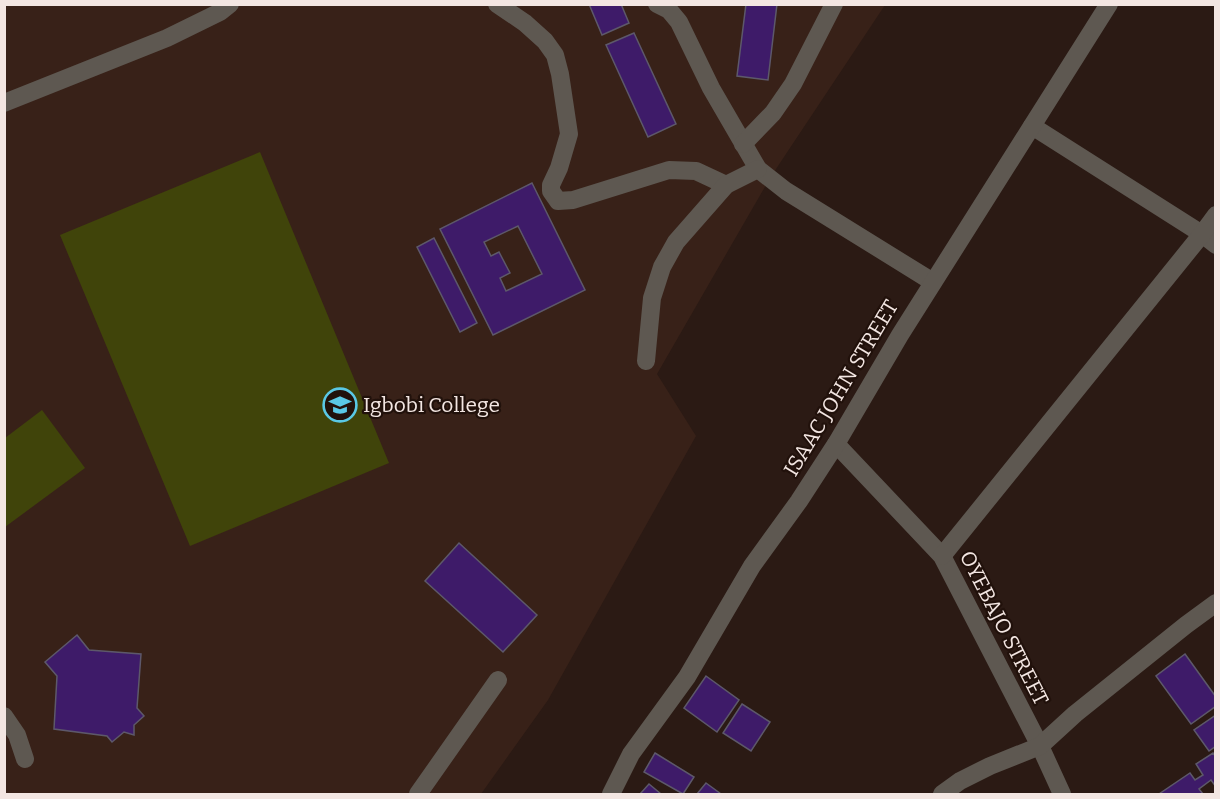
<svg xmlns="http://www.w3.org/2000/svg" width="1220" height="799" font-family="Bitter,serif">
  <rect width="100%" height="100%" fill="#2b1a14"/>
  <!-- built -->
  <polygon fill="#382118" points="5,5 885,5 770,178 657,374 696,436 548,700 481,794 5,794"/>
  <!-- green -->
  <g fill="#40440a">
    <polygon points="260,152 389,463 190,546 60,235"/>
    <polygon points="42,410 85,468 5,527 5,438"/>
  </g>
  <!-- building -->
  <g fill="#3e1b69" stroke="#5d586a" stroke-width="1.5" fill-rule="evenodd">
    <polygon points="589,4 621,4 629,23 602,35"/>
    <polygon points="746,4 777,4 768,80 737,76"/>
    <polygon points="634,33 676,124 648,137 606,45"/>
    <path d="M532 183 585 290 493 335 440 229ZM518 226 542 274 506 291 500 278 510 273 499 252 491 256 484 242Z"/>
    <polygon points="434,238 477,323 460,332 417,247"/>
    <polygon points="459,543 537,615 503,652 425,581"/>
    <polygon points="77,635 89,650 141,654 137,708 144,716 134,725 134,735 124,732 112,742 107,736 54,729 57,676 45,662"/>
    <polygon points="1185,654 1216,697 1216,706 1191,724 1156,676"/>
    <polygon points="706,676 739,700 717,732 684,708"/>
    <polygon points="742,704 770,722 751,751 723,733"/>
    <polygon points="1216,715 1216,746 1209,751 1194,730"/>
    <polygon points="655,753 694,777 683,794 644,772"/>
    <polygon points="1213,753 1216,757 1216,787 1211,780 1199,789 1203,794 1159,794 1190,773 1195,780 1203,775 1196,764"/>
    <polygon points="706,783 721,794 697,794"/>
    <polygon points="649,784 661,794 640,794"/>
  </g>
  <g fill="none" stroke-linecap="round" stroke-linejoin="round">
    <!-- minor -->
    <g stroke="#5e5851" stroke-width="18">
      <polyline points="497,4 525,23 545,41 555,55 560,74 569,134 559,168 551,185 551,191 558,201 573,200 669,170 696,171 726,185"/>
      <polyline points="657,4 669,10 679,22 711,88 758,169 786,191 933,282"/>
      <polyline points="4,103 167,38 220,12 230,4"/>
      <polyline points="1032,126 1202,234 1216,245"/>
      <polyline points="743,144 773,113 793,84 834,4"/>
      <polyline points="646,361 652,298 662,267 676,242 726,185 758,169"/>
      <polyline points="836,444 942,556 1040,746 1062,794"/>
      <polyline points="942,556 1202,234 1216,215"/>
      <polyline points="4,716 17,735 25,759"/>
      <polyline points="418,794 498,680"/>
      <polyline points="611,794 631,754 687,677 752,566 799,501 836,444 900,335 1109,4"/>
      <polyline points="942,794 960,781 990,766 1040,746 1075,714 1186,625 1216,603"/>
    </g>
  </g>
  <!-- icons -->
  <defs>
    <symbol id="school-ring" viewBox="-11 -11 22 22"><circle r="9.5" fill="#21110b" stroke="#5ac8e5" stroke-width="1.5"/><path d="M0-5L7-2L0 1L-7-2ZM-4 1L0 2.5L4 1V4Q0 6-4 4Z" fill="#5ac8e5"/></symbol>
  </defs>
  <g fill-rule="evenodd">
    <use href="#school-ring" x="321" y="386" width="38" height="38"/>
  </g>
  <g text-anchor="middle" stroke-width="4.5" stroke-linejoin="round" paint-order="stroke">
    <!-- street labels -->
    <g font-size="21" fill="#f3e6e2" stroke="#21110b">
      <text transform="translate(841 388) rotate(-59)" y="7">ISAAC JOHN STREET</text>
      <text transform="translate(1004 628) rotate(63)" y="7">OYEBAJO STREET</text>
    </g>
    <!-- poi labels -->
    <g font-size="21" fill="#f3e6e2" stroke="#21110b" text-anchor="start">
      <text x="363" y="412">Igbobi College</text>
    </g>
  </g>
  <!-- border -->
  <rect width="1220" height="799" fill="none" stroke="#f3e6e2" stroke-width="12"/>
</svg>
